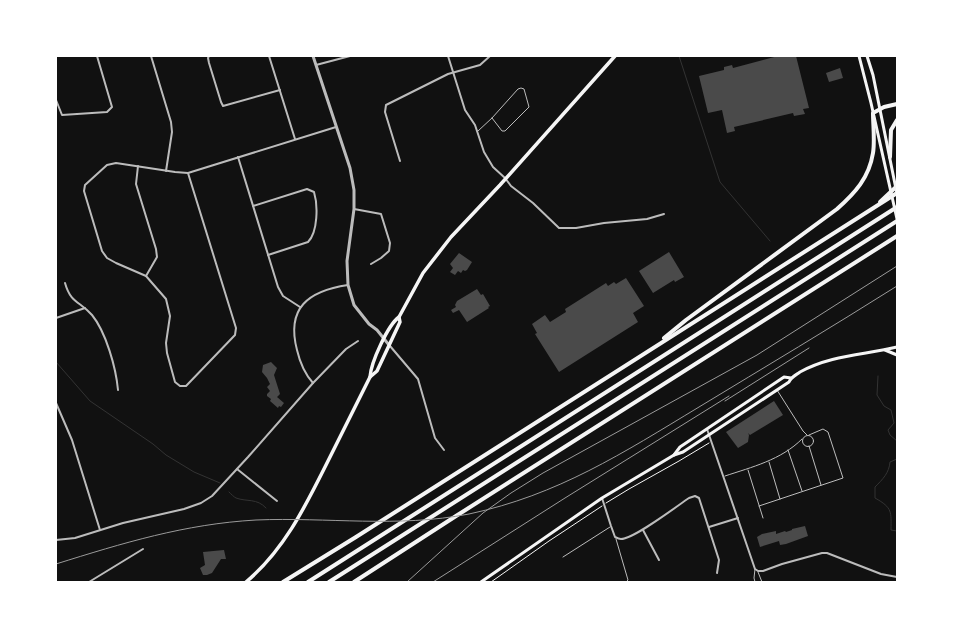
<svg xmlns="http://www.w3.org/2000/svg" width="953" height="638" font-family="'Playfair Display',serif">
  <rect width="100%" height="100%" fill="#111"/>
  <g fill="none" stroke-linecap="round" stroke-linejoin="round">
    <!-- stream -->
    <g stroke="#333" stroke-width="1">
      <polyline points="679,56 720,182 770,241"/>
      <polyline points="56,362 90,401 153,444 166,455 194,472 220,483"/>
      <polyline points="878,376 877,395 884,406 891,410 894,423 888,430 890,435 897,441"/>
      <path d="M897 459 890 462C889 473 883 479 875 487V498C893 508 891 512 891 530L897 531"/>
      <path d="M229 492C231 494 234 497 236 498 247 502 257 498 266 508"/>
    </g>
  </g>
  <!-- building -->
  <g fill="#4a4a4a">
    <polygon points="778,56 796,56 809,108 803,109 805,114 794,116 793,113 734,127 735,131 727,133 722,110 708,113 699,76 724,70 724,67 732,65 733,68"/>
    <polygon points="840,68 843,78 829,82 826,73"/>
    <polygon points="669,252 684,277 675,282 674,280 653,293 639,271"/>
    <polygon points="459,253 472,262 467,270 465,271 463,270 461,273 458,271 455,275 450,272 453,268 450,264"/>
    <polygon points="626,278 644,306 633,313 638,322 559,372 535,334 537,333 532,324 545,315 550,322 566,312 565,309 606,283 608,286 614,282 616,284"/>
    <polygon points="477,289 481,295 483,294 490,306 488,307 489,308 467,322 459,310 453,313 451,310 456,307 455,305 457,301"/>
    <polygon points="271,362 277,368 274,375 280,394 277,397 284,403 281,407 279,406 278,408 270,401 271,399 267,396 267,394 270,391 267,387 270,384 267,378 262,372 263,365"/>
    <polygon points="774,401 783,415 750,435 748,433 749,435 748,442 738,448 726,432"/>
    <polygon points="805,526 808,536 786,544 780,545 779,541 760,547 757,537 762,534 776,531 776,534 785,531 786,532 792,530 792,529"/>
    <polygon points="224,550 226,559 221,559 212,573 207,575 203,575 200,568 205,565 203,552"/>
  </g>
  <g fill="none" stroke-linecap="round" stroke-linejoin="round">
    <!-- path -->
    <g stroke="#f5f5f5" stroke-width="1">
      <polyline points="606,503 629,489 679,461 709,443"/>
      <polyline points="491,582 549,541 602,506"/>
    </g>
    <!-- service -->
    <g stroke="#bcbcbc" stroke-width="1">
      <polyline points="478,131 492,118 518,89 521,88 524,89 529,107 505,131 502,131 492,118"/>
      <polyline points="777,390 803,431 807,435"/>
      <circle cx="808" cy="441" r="5.5"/>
      <polyline points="809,446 821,485"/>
      <polyline points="788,450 802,491"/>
      <polyline points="769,462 780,499"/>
      <polyline points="748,470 763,518"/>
      <path d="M725 476C752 467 781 460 802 439"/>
      <polyline points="759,506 843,478 828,432 823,429 809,435"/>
      <polyline points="616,539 628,580 626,582"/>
      <polyline points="563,557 610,527"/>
      <polyline points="758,572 762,582"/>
      <polyline points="755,582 754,578 755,569"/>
    </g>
    <!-- minor -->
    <g stroke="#bcbcbc" stroke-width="2">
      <polyline points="151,56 171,122 172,132 166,171"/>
      <polyline points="209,56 208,58 209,63 221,102 223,106 280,90"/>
      <polyline points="269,56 295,139"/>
      <polyline points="448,56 465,110 475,125 484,152 493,167 505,178 511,186 533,203 559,228 576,228 604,223 647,219 664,214"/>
      <polyline points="316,65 350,56"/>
      <polyline points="56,100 62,115 107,112 112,107 97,56"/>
      <polyline points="238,157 278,287 283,296 300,307"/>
      <polyline points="400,161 385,112 386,105 448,74 480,65 490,56"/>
      <polyline points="138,166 136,184 156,249 157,257 146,276"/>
      <polyline points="188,173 236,328 235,335 186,386 180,386 175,382 167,353 166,343 170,316 166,299 146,276 116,263 107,258 102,251 84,191 85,185 107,165 116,163 175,172 188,173 336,127"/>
      <path d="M253 206 307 189 314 192C318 205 318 232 308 242L268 255"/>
      <polyline points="354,209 381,214 390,243 389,251 381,258 371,264"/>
      <path d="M65 283C71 304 80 301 92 315 106 332 116 368 118 390"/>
      <polyline points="56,318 85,308"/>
      <polyline points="390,346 418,379 435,438 444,450"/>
      <path d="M313 383C304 373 300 363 297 350 286 308 308 291 348 285"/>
      <polyline points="56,403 72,440 100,530"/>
      <polyline points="707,429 755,569 758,571 763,571 782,564 822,553 827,553 881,574 897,577"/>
      <polyline points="237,469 277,501"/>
      <path d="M602 498 611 526 615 537C617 538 619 539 621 539 634 539 677 506 689 498L695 496 699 498 719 560 717 573"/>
      <polyline points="709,527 738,518"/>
      <polyline points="643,530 659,560"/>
      <polyline points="56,540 75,538 123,523 184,509 201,503 212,496 248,457 313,383 346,349 358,341"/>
      <polyline points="89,582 143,549"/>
    </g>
    <!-- tertiary -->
    <polyline stroke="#bcbcbc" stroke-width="3" points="313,56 350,168 354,190 354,209 347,261 348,285 354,305 369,324 377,330 389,345"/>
    <!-- secondary -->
    <g stroke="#f5f5f5" stroke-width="3">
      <polyline points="859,56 871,103 897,219"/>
      <polyline points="867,56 873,75 897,194"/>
      <polyline points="885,350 897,355"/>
      <polyline points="674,455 680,447 784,377 791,378"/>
      <path d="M481 582 602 498 674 455 683 452 789 382C791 377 796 375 800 372 831 355 864 355 897 347"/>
    </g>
    <!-- primary -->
    <g stroke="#f5f5f5" stroke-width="3.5">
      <polyline points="370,377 377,371 400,322 399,317"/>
      <path d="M246 582C283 551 304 509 325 467 340 437 355 407 370 377 371 362 388 325 399 317L423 273 451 237 500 185 615 56"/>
    </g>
    <!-- motorway -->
    <g stroke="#f5f5f5" stroke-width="4">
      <polyline points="890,157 891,130 897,120"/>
      <polyline points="880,202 897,186"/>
      <path d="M664 338 686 320 837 209C855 193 869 178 873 153 875 141 873 125 873 113L884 107 897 104"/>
      <polyline points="283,582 356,537 897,193"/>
      <polyline points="308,582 897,207"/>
      <polyline points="329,582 897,221"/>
      <polyline points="354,582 456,516 897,236"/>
    </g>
    <!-- rail -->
    <g stroke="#9a9a9a" stroke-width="1">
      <polyline points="725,401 809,348"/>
      <path d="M56 564C123 543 185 524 256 520 327 517 398 528 469 514 558 495 623 453 699 407 765 367 832 327 897 286"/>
      <polyline points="407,582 483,513 511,493 543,473 757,355 897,266"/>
      <polyline points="433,582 565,498 729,396"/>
    </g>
  </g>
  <!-- border -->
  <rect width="953" height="638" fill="none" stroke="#ffffff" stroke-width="114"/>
</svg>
